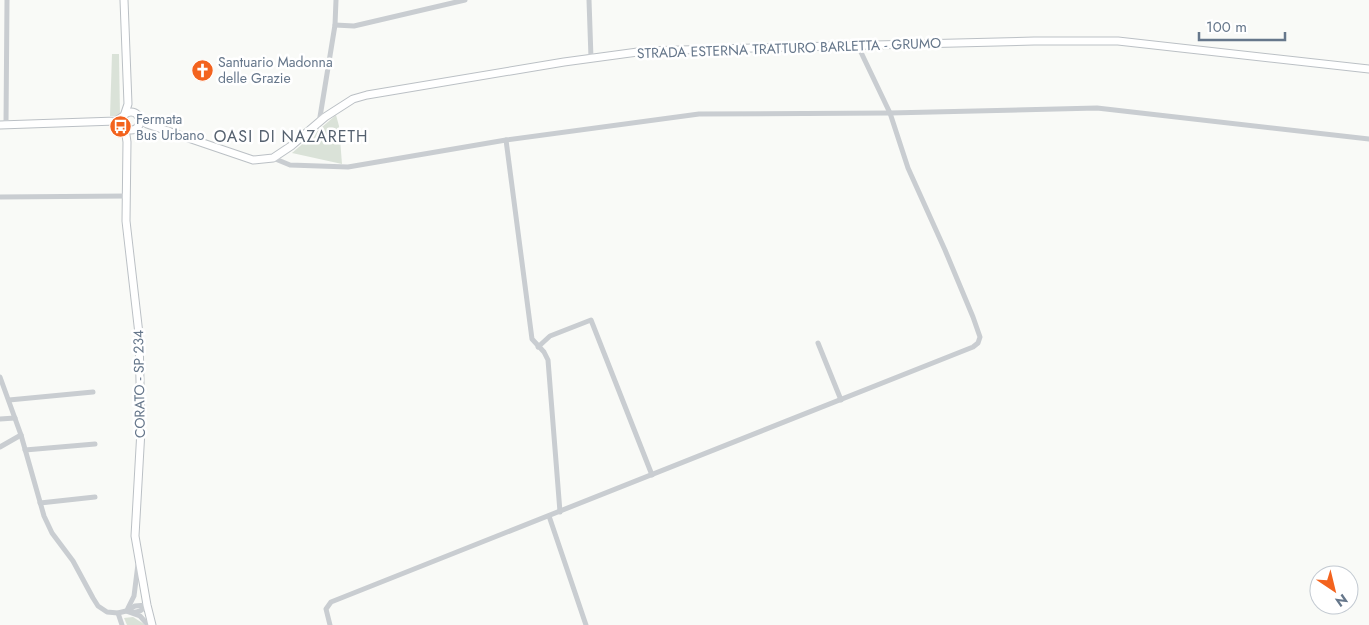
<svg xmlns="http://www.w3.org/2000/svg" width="1369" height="625" font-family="Jost,sans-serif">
  <rect width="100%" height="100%" fill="#f9faf7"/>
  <!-- green -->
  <g fill="#dae2d8">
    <polygon points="112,54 119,54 120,116 110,116"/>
    <polygon points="336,115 339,126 342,164 292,153"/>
    <polygon points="133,617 144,624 144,625 127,625 124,618"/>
  </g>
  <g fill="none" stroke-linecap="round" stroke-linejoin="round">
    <defs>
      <g id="secondary">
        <polyline points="124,0 128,104 125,113"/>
        <circle cx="131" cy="121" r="9"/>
        <polyline points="138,116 147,124 253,160 273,158 291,146 325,117 353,99 367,95 564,62 645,51 753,48 1034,41 1118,41 1369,69"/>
        <polyline points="0,125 116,121 122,117"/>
        <polyline points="125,128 127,142 126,221 139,334 141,430 135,536 147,605 152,625"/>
      </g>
    </defs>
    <!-- secondary casing -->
    <use href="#secondary" stroke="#bbc0c5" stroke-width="9"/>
    <!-- street -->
    <g stroke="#c9cdd1" stroke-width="5">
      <polyline points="589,0 591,58"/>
      <polyline points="335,25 354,26 465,0"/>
      <polyline points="319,123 335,25 336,0"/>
      <polyline points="6,124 7,0"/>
      <polyline points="506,140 532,339 544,352 548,360 560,512"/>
      <polyline points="273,158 290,165 348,167 506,140 699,114 890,113 1097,108 1369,139"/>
      <polyline points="0,197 127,196"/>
      <polyline points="818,343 841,400"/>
      <polyline points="538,347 550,336 591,320 652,475"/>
      <polyline points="0,377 21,435 44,516 52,533 73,561 93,598 98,606 107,612 118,613 126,611 135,606 147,605"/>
      <polyline points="9,400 93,392"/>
      <polyline points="0,419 15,418"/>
      <polyline points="0,447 21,435"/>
      <polyline points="25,450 95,444"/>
      <polyline points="40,503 95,497"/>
      <polyline points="549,516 586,625"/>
      <polyline points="128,608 134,596 138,564"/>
      <polyline points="126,611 140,616 148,625"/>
      <path d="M132 612C139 613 142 610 147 605"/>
      <polyline points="118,613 122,625"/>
      <polyline points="330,625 326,609 331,602 973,347 978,343 980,337 973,317 945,250 908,168 890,113 858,46"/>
    </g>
    <!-- secondary -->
    <use href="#secondary" stroke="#fff" stroke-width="7"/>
  </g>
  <!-- icons -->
  <defs>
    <symbol id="church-disc" viewBox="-11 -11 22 22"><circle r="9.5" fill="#f3631e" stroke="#fff"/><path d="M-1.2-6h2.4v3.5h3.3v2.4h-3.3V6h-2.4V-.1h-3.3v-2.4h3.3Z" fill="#fff"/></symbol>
    <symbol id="bus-disc" viewBox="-11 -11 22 22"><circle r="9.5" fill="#f3631e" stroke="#fff"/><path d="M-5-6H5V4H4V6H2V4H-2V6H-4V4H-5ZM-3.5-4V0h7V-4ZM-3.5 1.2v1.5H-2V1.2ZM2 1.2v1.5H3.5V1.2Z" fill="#fff"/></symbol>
  </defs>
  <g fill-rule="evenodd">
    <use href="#church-disc" x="190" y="58" width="25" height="25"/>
    <use href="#bus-disc" x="108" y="114" width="25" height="25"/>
  </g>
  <g text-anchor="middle" stroke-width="5" stroke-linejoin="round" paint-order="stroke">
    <!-- street labels -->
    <g font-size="14" fill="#66778b" stroke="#fff">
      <text transform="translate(789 48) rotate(-2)" y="5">STRADA ESTERNA TRATTURO BARLETTA - GRUMO</text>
      <text transform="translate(139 384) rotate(-91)" y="5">CORATO - SP 234</text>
    </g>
    <!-- poi labels -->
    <g font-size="14" fill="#66778b" stroke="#fff" text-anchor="start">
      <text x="218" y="67">Santuario Madonna<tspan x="218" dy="16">delle Grazie</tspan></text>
      <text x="136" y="124">Fermata<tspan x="136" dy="16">Bus Urbano</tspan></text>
    </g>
    <!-- quarter labels -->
    <g font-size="16" letter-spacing="1" fill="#55616f" stroke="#fff">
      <text x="291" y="142">OASI DI NAZARETH</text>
    </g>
  </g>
  <!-- north arrow -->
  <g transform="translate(1334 590) rotate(145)"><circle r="24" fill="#ffffff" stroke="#c2c9d1"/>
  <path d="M0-4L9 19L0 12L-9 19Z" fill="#f3631e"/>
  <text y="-8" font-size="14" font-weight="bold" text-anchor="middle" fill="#66778b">N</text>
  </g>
  <!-- scale -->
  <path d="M1199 32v8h86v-8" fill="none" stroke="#66778b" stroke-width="2.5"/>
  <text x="1206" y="32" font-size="15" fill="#66778b" stroke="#ffffff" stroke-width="4" paint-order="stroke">100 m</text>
</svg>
